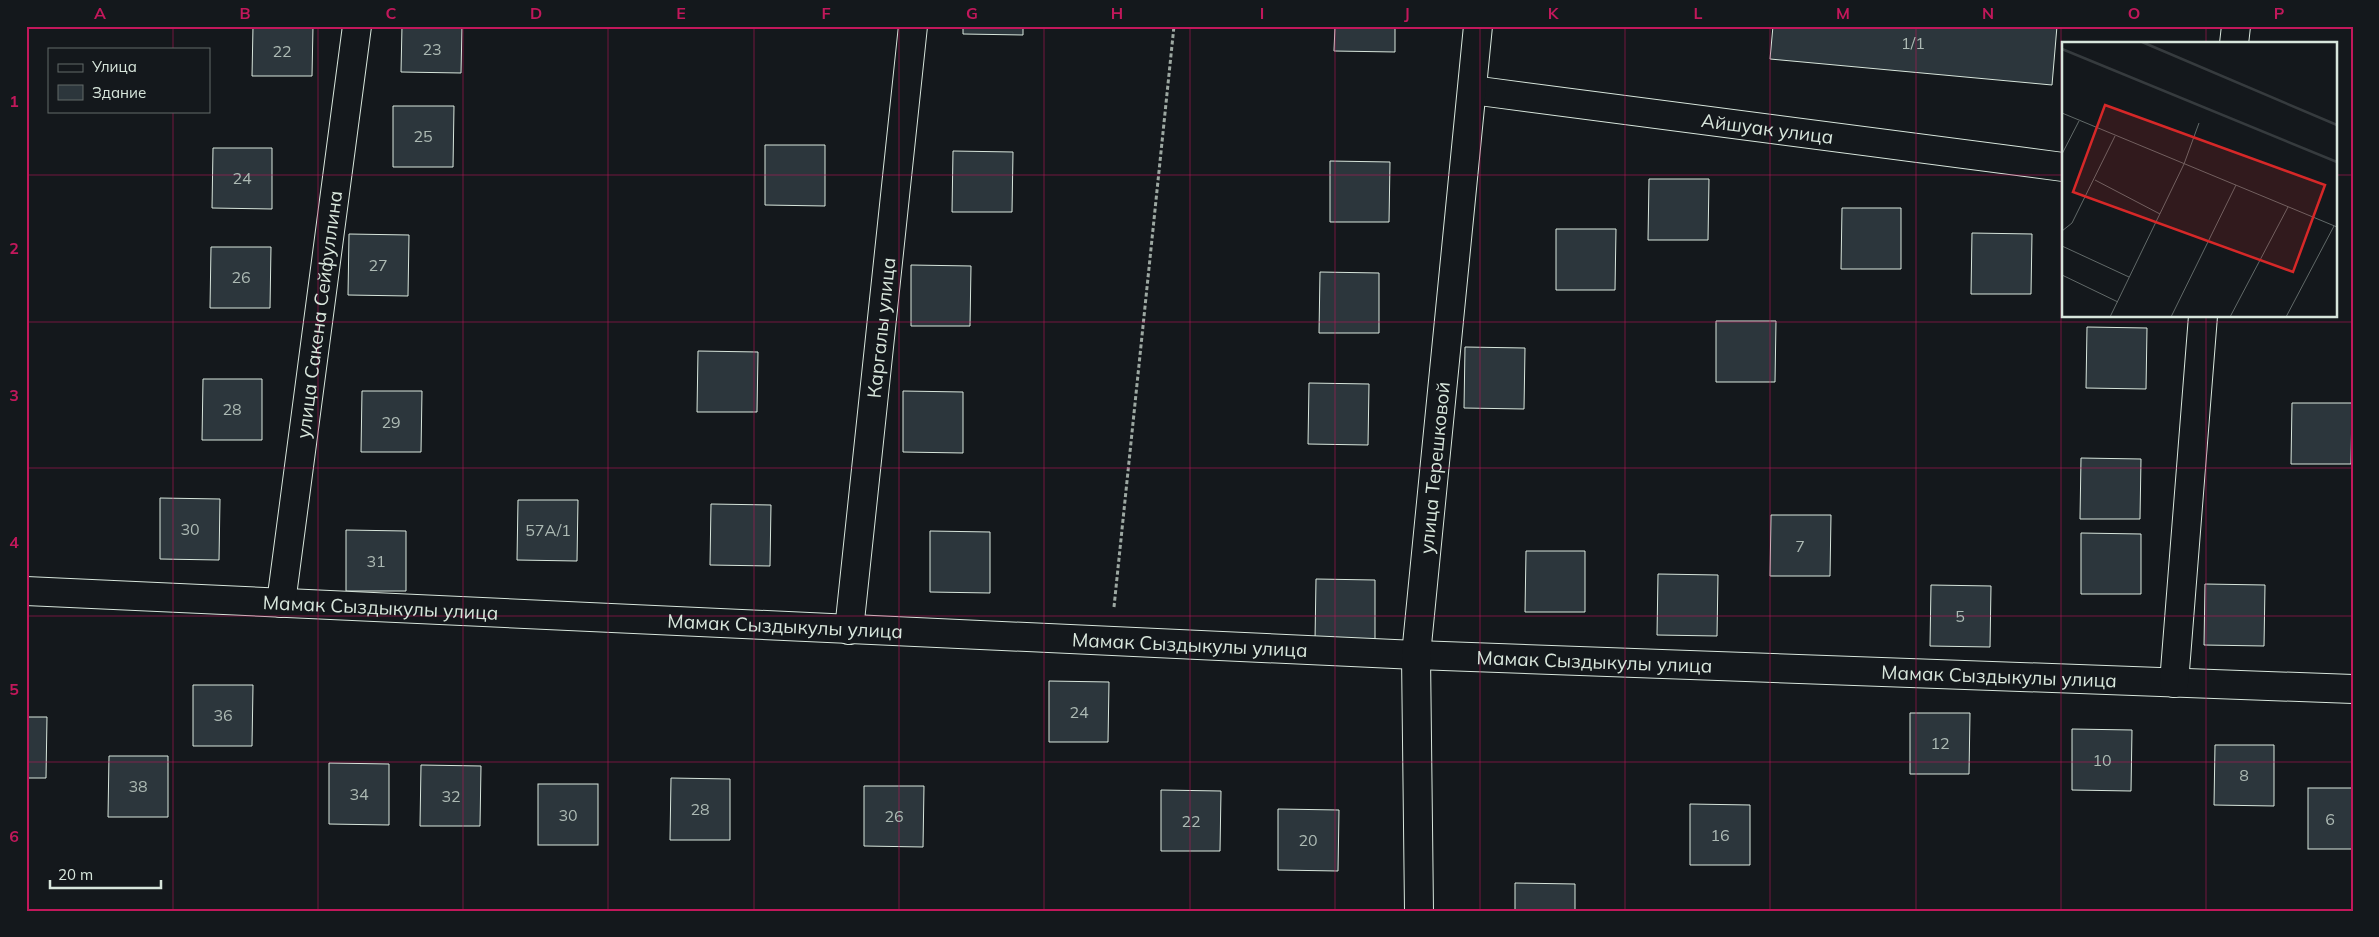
<svg xmlns="http://www.w3.org/2000/svg" width="2379" height="937" font-family="Mulish,sans-serif">
  <rect width="100%" height="100%" fill="#14181c"/>
  <!-- building -->
  <g fill="#2c363c" stroke="#d8e6dc">
    <polygon points="253,26 313,26 312,76 252,76"/>
    <polygon points="402,26 462,26 461,73 401,72"/>
    <polygon points="963,26 1023,26 1023,35 963,34"/>
    <polygon points="1335,26 1395,26 1395,52 1334,51"/>
    <polygon points="1773,26 2057,26 2052,85 1770,59"/>
    <polygon points="393,106 454,106 453,167 393,167"/>
    <polygon points="765,145 825,145 825,206 765,205"/>
    <polygon points="213,148 272,148 272,209 212,208"/>
    <polygon points="953,151 1013,152 1012,212 952,212"/>
    <polygon points="1330,161 1390,162 1389,222 1330,222"/>
    <polygon points="1649,179 1709,179 1708,240 1648,240"/>
    <polygon points="1842,208 1901,208 1901,269 1841,269"/>
    <polygon points="1556,229 1616,229 1615,290 1556,290"/>
    <polygon points="1972,233 2032,234 2031,294 1971,294"/>
    <polygon points="349,234 409,235 408,296 348,295"/>
    <polygon points="211,247 271,247 270,308 210,308"/>
    <polygon points="911,265 971,266 970,326 911,326"/>
    <polygon points="1320,272 1379,273 1379,333 1319,333"/>
    <polygon points="1716,321 1776,321 1775,382 1716,382"/>
    <polygon points="2087,327 2147,328 2146,389 2086,388"/>
    <polygon points="1465,347 1525,348 1524,409 1464,408"/>
    <polygon points="698,351 758,352 757,412 697,412"/>
    <polygon points="203,379 262,379 262,440 202,440"/>
    <polygon points="1309,383 1369,384 1368,445 1308,444"/>
    <polygon points="362,391 422,391 421,452 361,452"/>
    <polygon points="903,391 963,392 963,453 903,452"/>
    <polygon points="2292,403 2352,403 2351,464 2291,464"/>
    <polygon points="2081,458 2141,459 2140,519 2080,519"/>
    <polygon points="160,498 220,499 219,560 160,559"/>
    <polygon points="518,500 578,500 577,561 517,560"/>
    <polygon points="711,504 771,505 770,566 710,565"/>
    <polygon points="1771,515 1831,515 1830,576 1770,576"/>
    <polygon points="346,530 406,531 406,591 346,591"/>
    <polygon points="930,531 990,532 990,593 930,592"/>
    <polygon points="2081,533 2141,534 2141,594 2081,594"/>
    <polygon points="1526,551 1585,551 1585,612 1525,612"/>
    <polygon points="1658,574 1718,575 1717,636 1657,635"/>
    <polygon points="1316,579 1375,580 1375,640 1315,640"/>
    <polygon points="2205,584 2265,585 2264,646 2204,645"/>
    <polygon points="1931,585 1991,586 1990,647 1930,646"/>
    <polygon points="1049,681 1109,682 1108,742 1049,742"/>
    <polygon points="193,685 253,685 252,746 193,746"/>
    <polygon points="1910,713 1970,713 1969,774 1910,774"/>
    <polygon points="26,717 47,717 46,778 26,778"/>
    <polygon points="2072,729 2132,730 2131,791 2072,790"/>
    <polygon points="2215,745 2274,745 2274,806 2214,805"/>
    <polygon points="109,756 168,756 168,817 108,817"/>
    <polygon points="329,763 389,764 389,825 329,824"/>
    <polygon points="421,765 481,766 480,826 420,826"/>
    <polygon points="671,778 730,779 730,840 670,840"/>
    <rect x="538" y="784" width="60" height="61"/>
    <polygon points="864,786 924,786 923,847 864,846"/>
    <rect x="2308" y="788" width="45" height="61"/>
    <polygon points="1161,790 1221,791 1220,851 1161,851"/>
    <polygon points="1690,804 1750,805 1750,865 1690,865"/>
    <polygon points="1278,809 1339,810 1338,871 1278,870"/>
    <polygon points="1515,883 1575,884 1575,911 1515,911"/>
  </g>
  <g fill="none" stroke-linecap="round" stroke-linejoin="round">
    <defs>
      <g id="minor">
        <polyline points="2234,44 2236,26"/>
        <path id="s1" d="M1472 90 2063 167"/>
        <path id="s2" d="M26 591 1416 655 2353 689"/>
        <path id="s3" d="M281 603 357 26"/>
        <path id="s4" d="M849 630 913 26"/>
        <polyline points="2174,683 2203,316"/>
        <path id="s5" d="M1419 911 1416 655 1478 26"/>
      </g>
    </defs>
    <!-- minor casing -->
    <use href="#minor" stroke="#d8e6dc" stroke-width="30"/>
    <!-- path -->
    <polyline stroke="#9da8a2" stroke-width="3" stroke-dasharray="4 2.5" stroke-linecap="butt" points="1114,607 1174,26"/>
    <!-- minor -->
    <use href="#minor" stroke="#14181c" stroke-width="28"/>
  </g>
  <!-- grid -->
  <path fill="none" stroke="#c2185b" stroke-width="1" stroke-opacity="0.55" d="M173 26V49M318 26V911M463 26V911M608 26V911M754 26V911M899 26V911M1044 26V911M1190 26V911M1335 26V911M1480 26V911M1625 26V911M1770 26V911M1916 26V911M2061 26V911M2206 26V44M173 111V911M26 175H2063M2335 175H2353M2206 316V911M26 322H2353M26 468H2353M26 616H2353M26 762H2353"/>
  <g text-anchor="middle" stroke-width="4" stroke-linejoin="round" paint-order="stroke">
    <!-- number labels -->
    <g font-size="16" fill="#adbab4">
      <text x="1913" y="49">1/1</text>
      <text x="432" y="55">23</text>
      <text x="282" y="57">22</text>
      <text x="423" y="142">25</text>
      <text x="242" y="184">24</text>
      <text x="378" y="271">27</text>
      <text x="241" y="283">26</text>
      <text x="232" y="415">28</text>
      <text x="391" y="428">29</text>
      <text x="190" y="535">30</text>
      <text x="548" y="536">57А/1</text>
      <text x="1800" y="552">7</text>
      <text x="376" y="567">31</text>
      <text x="1960" y="622">5</text>
      <text x="1079" y="718">24</text>
      <text x="223" y="721">36</text>
      <text x="1940" y="749">12</text>
      <text x="2102" y="766">10</text>
      <text x="2244" y="781">8</text>
      <text x="138" y="792">38</text>
      <text x="359" y="800">34</text>
      <text x="451" y="802">32</text>
      <text x="700" y="815">28</text>
      <text x="568" y="821">30</text>
      <text x="894" y="822">26</text>
      <text x="2330" y="825">6</text>
      <text x="1191" y="827">22</text>
      <text x="1720" y="841">16</text>
      <text x="1308" y="846">20</text>
    </g>
    <!-- street labels -->
    <g font-size="19" fill="#d8e6dc" stroke="#14181c">
      <text dy="7" stroke="none"><textPath href="#s1" startOffset="298">Айшуак улица</textPath></text>
      <text dy="7" stroke="none"><textPath href="#s3" startOffset="291">улица Сакена Сейфуллина</textPath></text>
      <text dy="7" stroke="none"><textPath href="#s4" startOffset="304">Каргалы улица</textPath></text>
      <text dy="7" stroke="none"><textPath href="#s5" startOffset="444">улица Терешковой</textPath></text>
      <text dy="7" stroke="none"><textPath href="#s2" startOffset="355">Мамак Сыздыкулы улица</textPath></text>
      <text dy="7" stroke="none"><textPath href="#s2" startOffset="760">Мамак Сыздыкулы улица</textPath></text>
      <text dy="7" stroke="none"><textPath href="#s2" startOffset="1165">Мамак Сыздыкулы улица</textPath></text>
      <text dy="7" stroke="none"><textPath href="#s2" startOffset="1570">Мамак Сыздыкулы улица</textPath></text>
      <text dy="7" stroke="none"><textPath href="#s2" startOffset="1975">Мамак Сыздыкулы улица</textPath></text>
    </g>
  </g>
  <!-- overview -->
  <g transform="translate(2062 42)">
    <rect width="275" height="275" fill="#14181c"/>
    <path fill="none" stroke="#363b3e" stroke-width="2.5" d="M80 0 275 83M0 7 275 120"/>
    <path fill="none" stroke="#626a69" stroke-width="1" d="M0 71 275 185M0 112 17 79M33 138 98 172M0 189 10 181 53 94M0 204 67 235M0 233 56 260M48 275 122 122 137 81M109 275 174 143M168 275 226 165M224 275 272 184"/>
    <path fill="#d62828" fill-opacity="0.15" stroke="#d62828" stroke-width="2.5" d="M43 63 263 143 231 230 11 150Z"/>
    <rect width="275" height="275" fill="none" stroke="#d8e6dc" stroke-width="2.5"/>
  </g>
  <!-- border -->
  <rect width="2379" height="937" fill="none" stroke="#14181c" stroke-width="55"/>
  <!-- legend -->
  <rect x="48" y="48" width="162" height="65" fill="#14181c" stroke="#626a69"/>
  <rect x="58" y="64" width="25" height="8" fill="#14181c" stroke="#626a69"/>
  <text x="92" y="72" font-size="15" fill="#d8e6dc">Улица</text>
  <rect x="58" y="85" width="25" height="15" fill="#2c363c" stroke="#626a69"/>
  <text x="92" y="98" font-size="15" fill="#d8e6dc">Здание</text>
  <!-- scale -->
  <path d="M50 880v8h111v-8" fill="none" stroke="#d8e6dc" stroke-width="2.5"/>
  <text x="58" y="880" font-size="15" fill="#d8e6dc" stroke="#14181c" stroke-width="4" paint-order="stroke">20 m</text>
  <rect x="28" y="28" width="2324" height="882" fill="none" stroke="#c2185b" stroke-width="2"/>
  <g font-size="16" text-anchor="middle" font-weight="bold" fill="#c2185b">
    <text x="100" y="19">A</text>
    <text x="245" y="19">B</text>
    <text x="391" y="19">C</text>
    <text x="536" y="19">D</text>
    <text x="681" y="19">E</text>
    <text x="826" y="19">F</text>
    <text x="972" y="19">G</text>
    <text x="1117" y="19">H</text>
    <text x="1262" y="19">I</text>
    <text x="1407" y="19">J</text>
    <text x="1553" y="19">K</text>
    <text x="1698" y="19">L</text>
    <text x="1843" y="19">M</text>
    <text x="1988" y="19">N</text>
    <text x="2134" y="19">O</text>
    <text x="2279" y="19">P</text>
    <text x="14" y="107">1</text>
    <text x="14" y="254">2</text>
    <text x="14" y="401">3</text>
    <text x="14" y="548">4</text>
    <text x="14" y="695">5</text>
    <text x="14" y="842">6</text>
  </g>
</svg>
